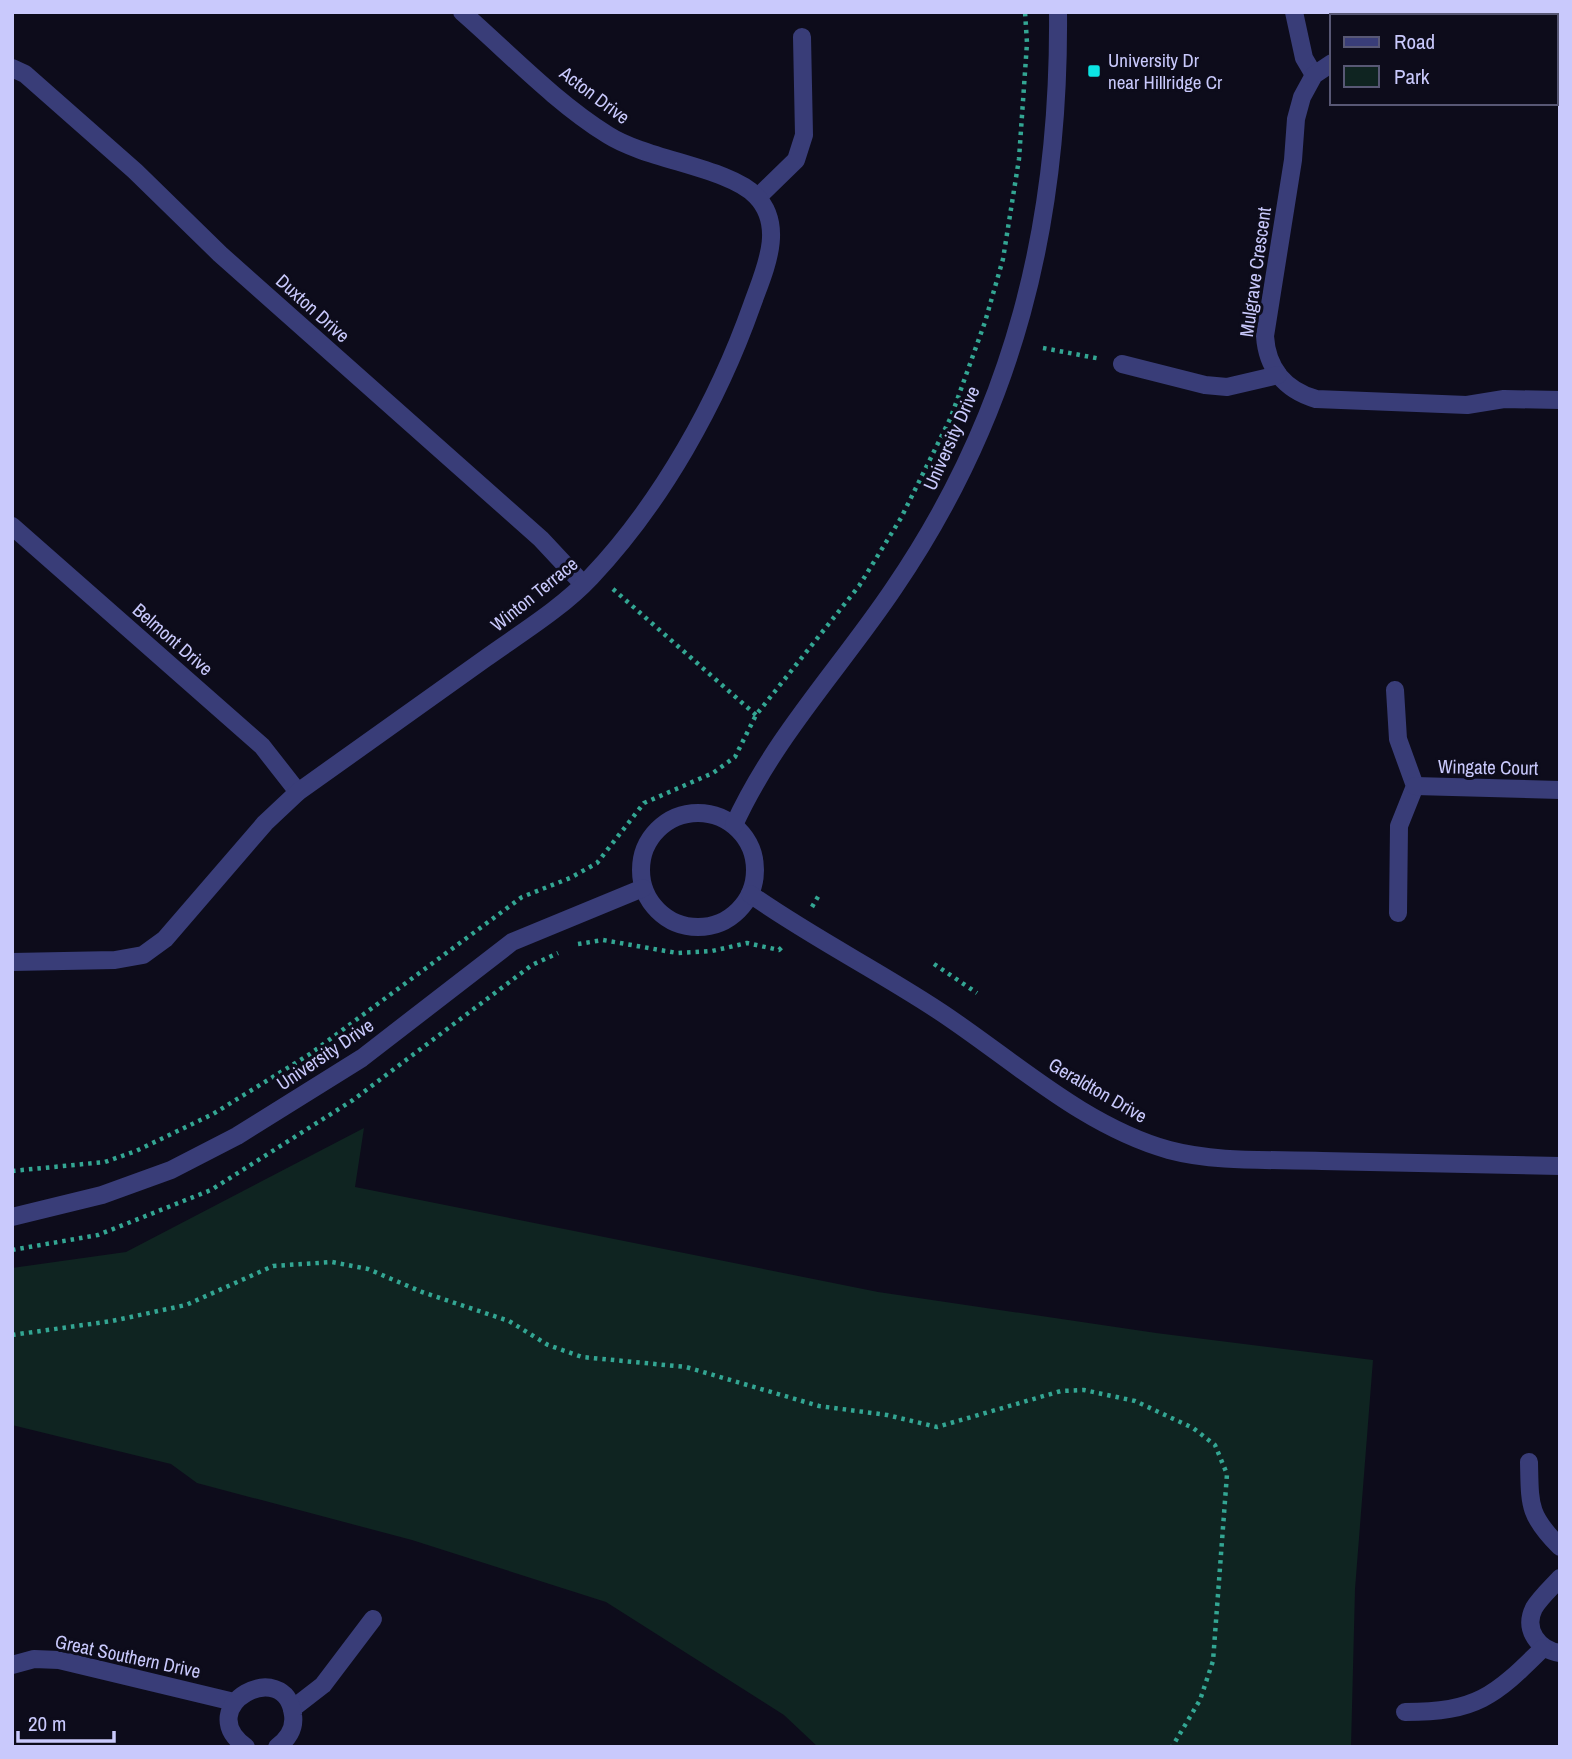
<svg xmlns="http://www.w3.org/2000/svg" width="1572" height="1759" font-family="'Archivo Narrow',sans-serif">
  <rect width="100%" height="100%" fill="#0d0c1b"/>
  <!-- green -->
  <polygon fill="#0f2421" points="364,1128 355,1187 878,1292 1156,1333 1373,1360 1355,1589 1351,1747 818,1747 784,1715 606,1602 412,1540 197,1483 171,1464 12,1425 12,1268 126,1252"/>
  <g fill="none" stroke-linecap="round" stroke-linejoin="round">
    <!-- path -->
    <g stroke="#33a693" stroke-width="4.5" stroke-dasharray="3.5 5" stroke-linecap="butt">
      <polyline points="1043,348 1101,359"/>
      <polyline points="613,589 756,715"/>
      <polyline points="812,907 819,895"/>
      <polyline points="578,944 603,940 677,953 712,951 747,943 779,950 784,945"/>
      <polyline points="934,964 977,993"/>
      <polyline points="12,1171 105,1162 136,1151 213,1114 310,1054 522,897 570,878 597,863 644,803 713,773 735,757 756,715 859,586 901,518 951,417 985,322 1003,259 1019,159 1027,43 1025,12"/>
      <polyline points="12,1250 98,1235 211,1190 353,1100 532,965 558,953"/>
      <polyline points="12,1335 112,1321 186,1305 273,1266 332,1262 368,1269 422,1292 509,1321 548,1345 582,1357 686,1367 819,1406 887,1415 937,1427 1061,1391 1084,1390 1135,1401 1193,1428 1215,1445 1227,1474 1213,1661 1200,1700 1172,1747"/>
    </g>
    <!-- minor -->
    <g stroke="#393d78" stroke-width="18">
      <polyline points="1294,12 1304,58 1314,75"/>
      <polyline points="1556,61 1560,61"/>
      <path d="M1332 63 1314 75 1302 97 1296 119 1293 160 1265 336C1267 368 1285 390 1316 399L1467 405 1504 399 1560 400"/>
      <polyline points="12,68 25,74 135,171 220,254 541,539 583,584"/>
      <polyline points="758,197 796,160 804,135 802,37"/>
      <polyline points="1122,364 1205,385 1227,387 1278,375"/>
      <polyline points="12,526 262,746 298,792"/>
      <polyline points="1395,690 1398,739 1415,786 1399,826 1398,913"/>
      <polyline points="1415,786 1560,790"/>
      <circle cx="698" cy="870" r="57"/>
      <path d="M734 825C774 737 841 667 894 588 1014 412 1060 223 1058 12"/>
      <path d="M750 894C811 937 877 970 939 1011 1012 1059 1083 1126 1169 1150 1218 1163 1272 1159 1322 1161 1401 1162 1480 1164 1560 1166"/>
      <path d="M12 962 115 960 143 955 165 939 265 823 298 792C361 747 424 702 486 658 521 633 562 608 591 577 662 502 718 401 752 305 764 271 786 227 756 196 730 168 647 160 608 135 555 102 509 53 462 12"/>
      <polyline points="12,1217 102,1195 171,1170 237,1136 362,1058 512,942 643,888"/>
      <path d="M1529 1462C1530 1505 1528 1515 1560 1547"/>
      <path d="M1560 1578C1552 1587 1540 1598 1534 1608 1523 1630 1539 1650 1560 1653"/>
      <polyline points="12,1665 34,1659 59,1660 234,1702"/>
      <polyline points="292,1709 323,1685 373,1619"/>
      <path d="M1405 1712C1476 1712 1494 1697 1543 1648"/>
      <path d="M246 1747C190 1706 286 1655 293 1715 295 1729 288 1739 277 1747"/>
    </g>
  </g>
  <!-- markers -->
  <rect fill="#0ce4e3" stroke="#0d0c1b" stroke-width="2.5" x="1087" y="64" width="14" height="14" rx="3.5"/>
  <g text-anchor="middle" stroke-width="6" stroke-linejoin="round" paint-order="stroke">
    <!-- poi labels -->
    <g font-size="19" fill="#c9c9fc" stroke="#0d0c1b" text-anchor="start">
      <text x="1108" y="67">University Dr<tspan x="1108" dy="22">near Hillridge Cr</tspan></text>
    </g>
    <!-- street labels -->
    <g font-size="19" fill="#c9c9fc" stroke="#0d0c1b">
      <text transform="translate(595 95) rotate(37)" y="7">Acton Drive</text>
      <text transform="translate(1255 272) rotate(-82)" y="7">Mulgrave Crescent</text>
      <text transform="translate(313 308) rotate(42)" y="7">Duxton Drive</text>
      <text transform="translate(951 438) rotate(-66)" y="7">University Drive</text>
      <text transform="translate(534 594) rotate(-39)" y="7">Winton Terrace</text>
      <text transform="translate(173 639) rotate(41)" y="7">Belmont Drive</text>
      <text transform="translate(1488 767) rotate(1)" y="7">Wingate Court</text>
      <text transform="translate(325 1054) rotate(-34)" y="7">University Drive</text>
      <text transform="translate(1098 1090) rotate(30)" y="7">Geraldton Drive</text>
      <text transform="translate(128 1656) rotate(12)" y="7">Great Southern Drive</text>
    </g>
  </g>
  <!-- border -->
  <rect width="1572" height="1759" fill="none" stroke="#c9c9fc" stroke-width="28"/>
  <!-- legend -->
  <rect x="1330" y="14" width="228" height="91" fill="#0d0c1b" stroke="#585875" stroke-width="2"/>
  <rect x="1344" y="37" width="35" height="10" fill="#393d78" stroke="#585875" stroke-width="2"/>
  <text x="1394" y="49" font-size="21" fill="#c9c9fc">Road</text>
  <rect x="1344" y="66" width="35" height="21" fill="#0f2421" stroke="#585875" stroke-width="2"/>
  <text x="1394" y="84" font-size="21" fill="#c9c9fc">Park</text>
  <!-- scale -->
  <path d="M18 1731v10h96v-10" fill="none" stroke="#c9c9fc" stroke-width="3.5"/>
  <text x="28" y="1731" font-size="21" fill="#c9c9fc" stroke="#0d0c1b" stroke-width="5" paint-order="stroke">20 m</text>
</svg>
